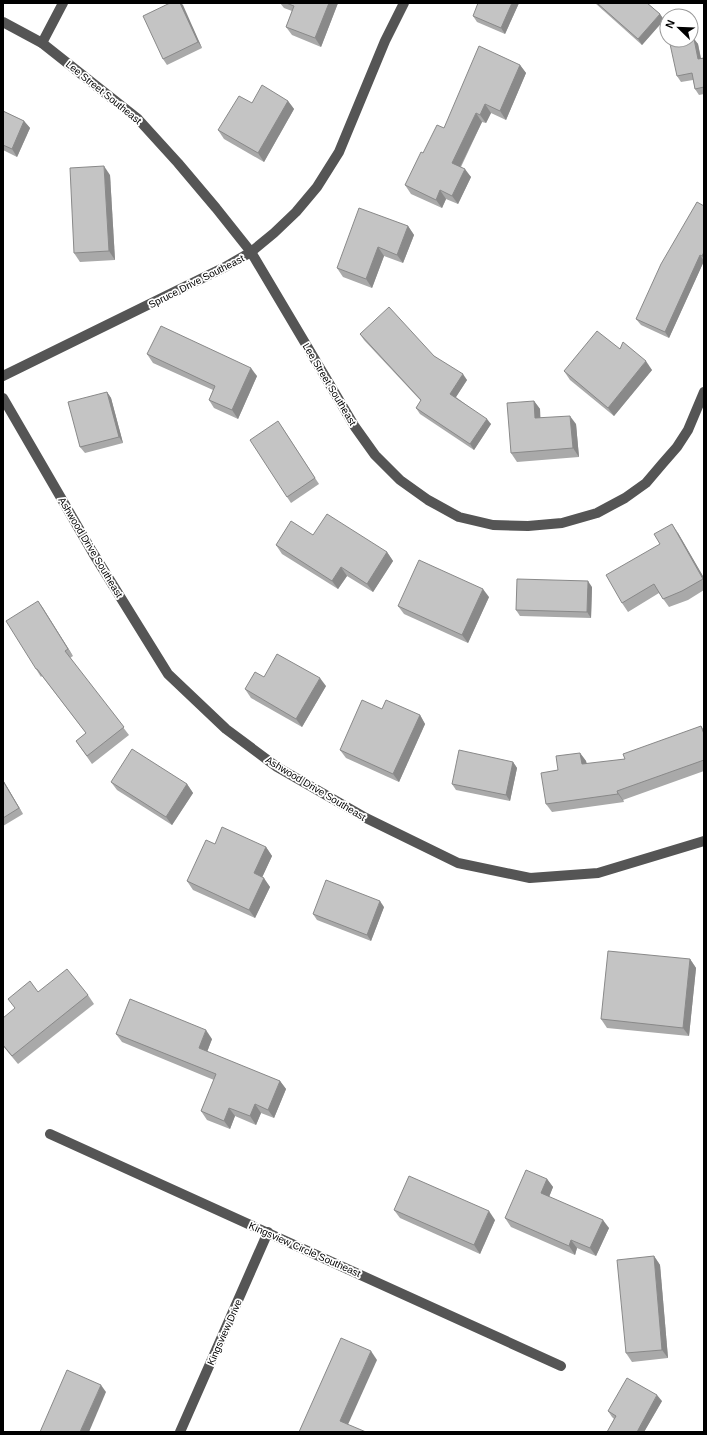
<svg xmlns="http://www.w3.org/2000/svg" width="707" height="1435" font-family="Arial,sans-serif">
  <rect width="100%" height="100%" fill="#fff"/>
  <g fill="none" stroke-linecap="round" stroke-linejoin="round">
    <!-- minor -->
    <g stroke="#555" stroke-width="10">
      <polyline points="3,22 42,43 138,119 178,163 216,208 251,252 355,427 375,455 400,480 428,500 459,517 493,525 528,526 562,523 597,513 625,498 646,483 663,463 677,447 688,430 704,392"/>
      <polyline points="42,43 63,3"/>
      <polyline points="3,376 225,267 251,252 274,233 296,212 317,187 339,152 385,41 404,3"/>
      <polyline points="3,398 93,553 168,674 226,729 277,767 366,818 458,863 530,878 598,873 704,841"/>
      <polyline points="50,1134 561,1366"/>
      <polyline points="180,1432 268,1232"/>
    </g>
  </g>
  <!-- wall -->
  <g fill="#a9a9a9">
    <polygon points="170,3 181,3 202,48 167,65 163,59"/>
    <polygon points="280,3 338,3 321,47 292,35 286,27 292,11 284,8"/>
    <polygon points="519,3 505,34 477,22 473,16"/>
    <polygon points="595,3 647,3 660,14 664,20 642,45"/>
    <polygon points="694,39 698,44 701,58 704,58 704,94 699,95 695,89 693,80 681,82 677,76"/>
    <polygon points="520,65 526,73 506,120 491,113 486,123 482,122 461,167 471,177 458,204 446,199 442,208 411,194 405,185 423,153 444,128"/>
    <polygon points="288,101 294,109 264,162 224,139 218,130 252,103"/>
    <polygon points="3,111 24,121 30,128 17,157 3,150"/>
    <polygon points="110,175 115,260 80,262 74,253"/>
    <polygon points="704,206 704,261 669,338 641,325 636,319"/>
    <polygon points="408,226 414,235 403,263 384,256 372,288 343,277 337,268"/>
    <polygon points="360,334 434,356 467,380 456,397 491,424 474,450 420,414 416,408 421,401 364,340"/>
    <polygon points="620,349 652,370 614,416 570,380 564,371"/>
    <polygon points="147,354 257,376 238,419 214,408 209,400 213,390 153,363"/>
    <polygon points="107,392 111,398 123,443 85,453 80,447"/>
    <polygon points="534,401 540,409 540,418 576,424 579,457 517,462 511,453"/>
    <polygon points="282,427 319,484 291,503 287,497"/>
    <polygon points="678,533 704,578 704,590 688,600 669,607 659,593 628,612 622,603"/>
    <polygon points="313,535 387,552 393,561 373,592 347,576 338,589 282,554 276,545"/>
    <polygon points="592,587 591,618 520,616 516,610"/>
    <polygon points="489,597 468,643 404,614 398,606"/>
    <polygon points="38,601 73,656 70,658 129,735 92,764 76,741 86,733 42,676 41,677 36,669"/>
    <polygon points="264,677 326,686 302,727 251,698 245,689"/>
    <polygon points="382,709 420,715 425,724 399,782 346,758 340,750"/>
    <polygon points="701,726 704,730 704,771 623,800 624,802 552,812 546,804 558,770 580,753 586,761 587,764 625,759"/>
    <polygon points="513,762 517,768 510,801 456,790 452,784"/>
    <polygon points="3,780 23,814 3,826"/>
    <polygon points="111,782 187,784 193,793 172,825 117,790"/>
    <polygon points="215,844 266,847 272,856 262,877 270,887 255,918 193,890 187,881"/>
    <polygon points="384,907 371,941 317,920 313,914"/>
    <polygon points="690,959 696,968 689,1036 607,1028 601,1019"/>
    <polygon points="88,995 94,1004 18,1064 3,1046 3,1018"/>
    <polygon points="116,1034 212,1039 207,1052 280,1081 286,1089 274,1118 261,1113 256,1125 235,1116 230,1129 207,1120 201,1111 214,1080 122,1042"/>
    <polygon points="547,1179 553,1187 549,1197 609,1228 596,1256 577,1248 575,1255 511,1227 505,1218"/>
    <polygon points="394,1210 495,1220 480,1254 400,1218"/>
    <polygon points="654,1256 660,1265 668,1358 632,1362 626,1353"/>
    <polygon points="662,1401 644,1432 607,1432 614,1419 612,1417 608,1411"/>
  </g>
  <!-- shaded-wall -->
  <g fill="#898989">
    <polygon points="180,3 181,3 183,5 202,48 198,42"/>
    <polygon points="329,3 338,3 321,47 315,38"/>
    <polygon points="512,3 519,3 505,34 501,28"/>
    <polygon points="660,14 664,20 642,45 638,39"/>
    <polygon points="694,39 698,44 702,65 698,59"/>
    <polygon points="520,65 526,73 506,120 500,111"/>
    <polygon points="288,101 294,109 264,162 258,153"/>
    <polygon points="485,104 491,113 486,123 480,115"/>
    <polygon points="476,113 482,122 458,171 452,163"/>
    <polygon points="24,121 30,128 17,157 12,149"/>
    <polygon points="104,166 110,175 115,260 109,251"/>
    <polygon points="465,169 471,177 458,204 452,196"/>
    <polygon points="440,190 446,199 442,208 436,200"/>
    <polygon points="408,226 414,235 403,263 397,255"/>
    <polygon points="378,247 384,256 372,288 366,279"/>
    <polygon points="704,252 704,259 702,256"/>
    <polygon points="700,255 704,261 669,338 665,332"/>
    <polygon points="646,361 652,370 614,416 608,408"/>
    <polygon points="251,368 257,376 238,419 232,410"/>
    <polygon points="463,374 467,380 454,400 450,394"/>
    <polygon points="107,392 111,398 123,443 119,437"/>
    <polygon points="534,401 540,409 541,427 535,418"/>
    <polygon points="570,416 576,424 579,457 573,448"/>
    <polygon points="487,419 491,424 474,450 470,444"/>
    <polygon points="672,524 678,533 704,578 704,580"/>
    <polygon points="387,552 393,561 373,592 367,584"/>
    <polygon points="341,567 347,576 338,589 332,581"/>
    <polygon points="588,581 592,587 591,618 587,612"/>
    <polygon points="483,589 489,597 468,643 462,635"/>
    <polygon points="38,601 43,608 73,656 68,649"/>
    <polygon points="320,678 326,686 302,727 296,719"/>
    <polygon points="420,715 425,724 399,782 393,774"/>
    <polygon points="580,753 586,761 588,773 582,764"/>
    <polygon points="513,762 517,768 510,801 506,795"/>
    <polygon points="3,780 23,814 19,808 3,781"/>
    <polygon points="187,784 193,793 172,825 166,817"/>
    <polygon points="617,791 623,800 624,802 618,794"/>
    <polygon points="266,847 272,856 260,882 254,873"/>
    <polygon points="264,878 270,887 255,918 249,910"/>
    <polygon points="380,901 384,907 371,941 367,935"/>
    <polygon points="690,959 696,968 689,1036 683,1028"/>
    <polygon points="206,1030 212,1039 205,1057 199,1048"/>
    <polygon points="280,1081 286,1089 274,1118 268,1110"/>
    <polygon points="255,1104 261,1113 256,1125 250,1116"/>
    <polygon points="229,1108 235,1116 230,1129 224,1121"/>
    <polygon points="547,1179 553,1187 547,1202 541,1193"/>
    <polygon points="489,1211 495,1220 480,1254 474,1245"/>
    <polygon points="603,1220 609,1228 596,1256 590,1248"/>
    <polygon points="571,1240 577,1248 575,1255 569,1246"/>
    <polygon points="654,1256 660,1265 668,1358 662,1350"/>
    <polygon points="371,1351 377,1360 346,1429 340,1421"/>
    <polygon points="101,1385 106,1392 89,1432 80,1432"/>
    <polygon points="657,1395 662,1401 644,1432 637,1432"/>
  </g>
  <!-- building -->
  <g fill="#c4c4c4" stroke="#898989">
    <polygon points="170,3 180,3 198,42 163,59 143,16"/>
    <polygon points="286,3 329,3 315,38 286,27 294,6"/>
    <polygon points="478,3 512,3 501,28 473,16"/>
    <polygon points="597,3 647,3 660,14 638,39"/>
    <polygon points="691,39 694,39 698,59 704,58 704,87 695,89 692,73 677,76 670,44 687,40 691,40"/>
    <polygon points="479,46 520,65 500,111 485,104 480,115 476,113 452,163 465,169 452,196 440,190 436,200 405,185 421,152 423,153 437,125 444,128"/>
    <polygon points="262,85 288,101 258,153 218,130 239,96 252,103"/>
    <polygon points="3,111 24,121 12,149 3,145"/>
    <polygon points="104,166 109,251 74,253 70,168"/>
    <polygon points="697,202 704,206 704,252 702,256 700,255 665,332 636,319 661,264"/>
    <polygon points="359,208 408,226 397,255 378,247 366,279 337,268"/>
    <polygon points="389,307 434,356 463,374 450,394 487,419 470,444 416,408 421,400 360,334"/>
    <polygon points="161,326 251,368 232,410 209,400 215,386 147,354"/>
    <polygon points="597,331 620,349 623,342 646,361 608,408 564,371"/>
    <polygon points="107,392 119,437 80,447 68,402"/>
    <polygon points="534,401 535,418 570,416 573,448 511,453 507,403"/>
    <polygon points="278,421 315,478 287,497 250,440"/>
    <polygon points="327,514 387,552 367,584 341,567 332,581 276,545 291,521 313,535"/>
    <polygon points="672,524 703,579 682,591 663,599 654,584 622,603 606,575 660,544 654,534"/>
    <polygon points="419,560 483,589 462,635 398,606"/>
    <polygon points="517,579 588,581 587,612 516,610"/>
    <polygon points="38,601 68,649 65,651 124,727 87,756 76,741 86,733 37,669 36,669 6,621"/>
    <polygon points="277,654 320,678 296,719 245,689 255,672 264,677"/>
    <polygon points="362,700 382,709 386,700 420,715 393,774 340,750"/>
    <polygon points="701,726 704,734 704,760 617,791 618,794 546,804 541,773 558,770 556,756 580,753 582,764 625,759 623,754"/>
    <polygon points="132,749 187,784 166,817 111,782"/>
    <polygon points="459,750 513,762 506,795 452,784"/>
    <polygon points="3,781 19,808 3,818"/>
    <polygon points="222,827 266,847 254,873 264,878 249,910 187,881 206,840 215,844"/>
    <polygon points="326,880 380,901 367,935 313,914"/>
    <polygon points="608,951 690,959 683,1028 601,1019"/>
    <polygon points="67,969 88,995 12,1056 3,1045 3,1018 15,1008 8,999 30,981 38,992"/>
    <polygon points="130,999 206,1030 199,1048 280,1081 268,1110 255,1104 250,1116 229,1108 224,1121 201,1111 216,1074 116,1034"/>
    <polygon points="526,1170 547,1179 541,1193 603,1220 590,1248 571,1240 569,1246 505,1218"/>
    <polygon points="409,1176 489,1211 474,1245 394,1210"/>
    <polygon points="654,1256 662,1350 626,1353 617,1260"/>
    <polygon points="341,1338 371,1351 340,1421 366,1432 299,1432"/>
    <polygon points="67,1370 101,1385 80,1432 40,1432"/>
    <polygon points="627,1378 657,1395 637,1432 607,1432 616,1416 608,1411"/>
  </g>
  <g text-anchor="middle" stroke-width="3.5" stroke-linejoin="round" paint-order="stroke">
    <!-- street labels -->
    <g font-size="10" fill="#000" stroke="#fff">
      <text transform="translate(104 92) rotate(39)" y="4">Lee Street Southeast</text>
      <text transform="translate(196 281) rotate(-27)" y="4">Spruce Drive Southeast</text>
      <text transform="translate(330 384) rotate(59)" y="4">Lee Street Southeast</text>
      <text transform="translate(91 547) rotate(59)" y="4">Ashwood Drive Southeast</text>
      <text transform="translate(316 788) rotate(31)" y="4">Ashwood Drive Southeast</text>
      <text transform="translate(305 1249) rotate(24)" y="4">Kingsview Circle Southeast</text>
      <text transform="translate(224 1332) rotate(-66)" y="4">Kingsview Drive</text>
    </g>
  </g>
  <!-- border -->
  <rect width="707" height="1435" fill="none" stroke="#000000" stroke-width="8"/>
  <!-- north arrow -->
  <g transform="translate(679 28) rotate(293)"><circle r="19" fill="#ffffff" stroke="#999999"/>
  <path d="M0-3L7 15L0 10L-7 15Z" fill="#000000"/>
  <text y="-6" font-size="11" font-weight="bold" text-anchor="middle" fill="#000000">N</text>
  </g>
</svg>
